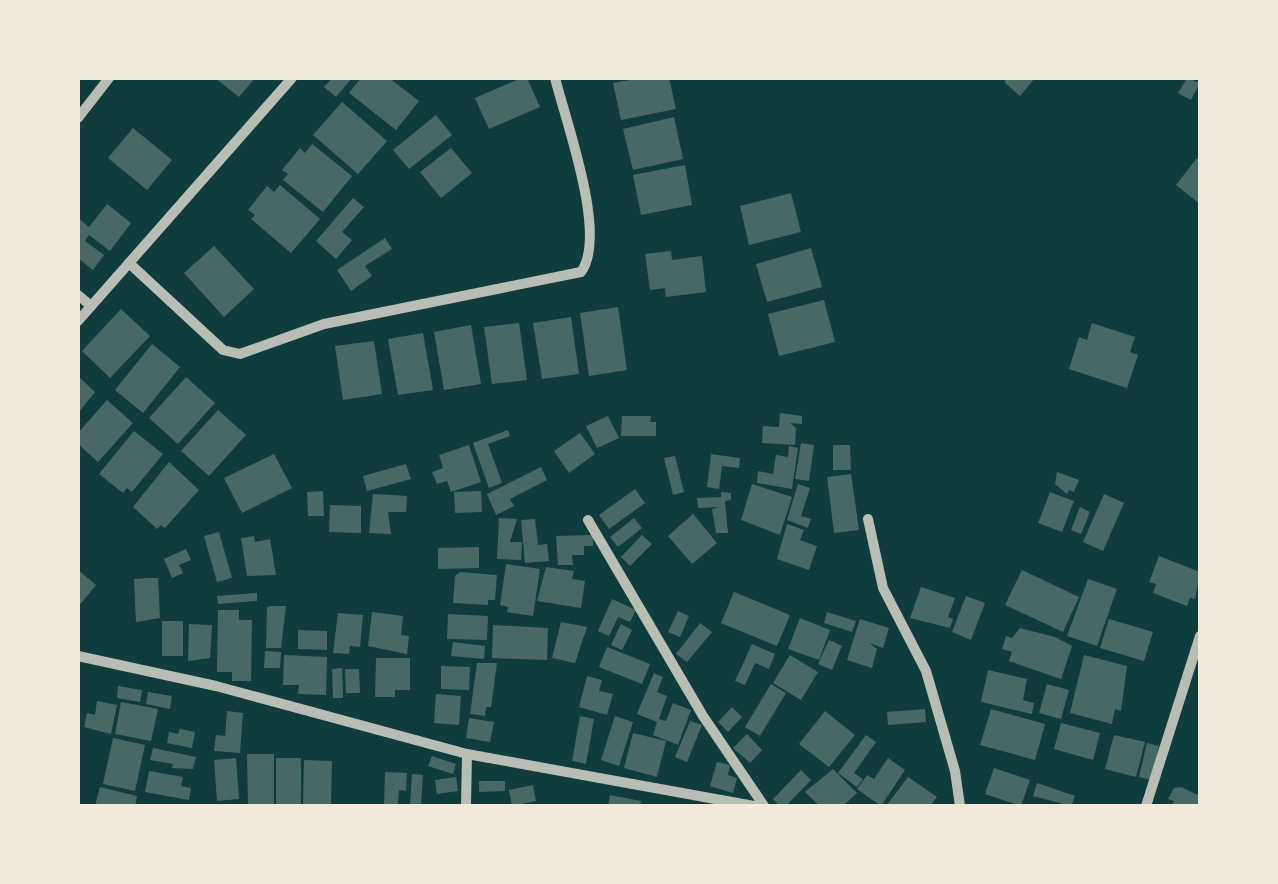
<svg xmlns="http://www.w3.org/2000/svg" width="1278" height="884" font-family="'IBM Plex Sans',sans-serif">
  <rect width="100%" height="100%" fill="#0f3d3e"/>
  <!-- building -->
  <g fill="#486865">
    <polygon points="215,78 255,78 239,97"/>
    <polygon points="332,78 352,78 336,97 324,87"/>
    <polygon points="361,78 389,78 419,101 396,130 349,93"/>
    <polygon points="521,78 527,78 540,107 489,129 475,98"/>
    <polygon points="641,78 669,78 676,109 621,120 613,83"/>
    <polygon points="1008,78 1035,78 1020,96 1004,82"/>
    <polygon points="1187,78 1200,83 1191,100 1178,93"/>
    <polygon points="342,102 387,141 358,174 313,135"/>
    <polygon points="436,115 452,135 409,169 393,150"/>
    <polygon points="674,117 683,159 633,170 623,129"/>
    <polygon points="133,128 172,160 147,190 108,158"/>
    <polygon points="312,144 352,176 323,212 283,180 288,174 282,170 300,148 305,153"/>
    <polygon points="451,148 472,173 441,198 420,172"/>
    <polygon points="1197,158 1200,161 1200,204 1176,185"/>
    <polygon points="685,165 692,205 641,215 633,175"/>
    <polygon points="280,185 320,219 291,253 251,219 255,215 248,210 267,186 274,192"/>
    <polygon points="791,193 801,232 749,245 740,206"/>
    <polygon points="353,198 364,207 342,232 352,240 336,259 316,241"/>
    <polygon points="107,204 131,223 110,251 89,235 85,241 104,255 93,270 78,258 78,218 89,227"/>
    <polygon points="385,238 392,249 365,266 372,276 351,291 337,270"/>
    <polygon points="214,246 254,289 224,317 184,273"/>
    <polygon points="811,248 822,287 767,302 756,264"/>
    <polygon points="671,251 672,260 702,256 706,292 666,297 665,288 650,290 645,254"/>
    <polygon points="824,300 835,342 779,356 768,314"/>
    <polygon points="618,307 627,370 589,376 580,313"/>
    <polygon points="121,309 150,336 110,378 82,351"/>
    <polygon points="571,317 579,374 542,379 533,323"/>
    <polygon points="519,323 527,380 492,384 484,327"/>
    <polygon points="1092,323 1135,337 1130,352 1138,355 1127,388 1069,369 1079,337 1087,340"/>
    <polygon points="471,325 481,384 444,390 434,332"/>
    <polygon points="423,333 433,390 398,395 388,339"/>
    <polygon points="374,341 382,394 343,400 335,346"/>
    <polygon points="152,344 180,367 143,413 115,390"/>
    <polygon points="78,376 95,392 78,413"/>
    <polygon points="186,377 215,403 178,444 149,418"/>
    <polygon points="107,400 133,423 98,462 78,444 78,433"/>
    <polygon points="218,410 246,435 209,476 181,451"/>
    <polygon points="780,413 802,416 802,424 790,423 796,428 795,445 762,443 763,426 779,427"/>
    <polygon points="608,416 619,438 597,448 586,426"/>
    <polygon points="622,416 651,416 650,422 656,422 656,436 621,436"/>
    <polygon points="508,430 510,436 488,444 502,483 489,488 473,443"/>
    <polygon points="134,431 163,454 132,492 127,488 123,493 99,474"/>
    <polygon points="580,433 595,454 569,473 554,451"/>
    <polygon points="801,443 814,445 809,481 795,479"/>
    <polygon points="469,445 481,482 451,492 447,481 437,484 432,472 443,468 439,455"/>
    <polygon points="833,445 850,445 851,470 833,470"/>
    <polygon points="789,446 798,448 792,489 757,483 758,471 773,474 776,455 788,457"/>
    <polygon points="274,454 292,488 242,513 224,478"/>
    <polygon points="711,454 740,458 739,468 722,466 719,489 707,487"/>
    <polygon points="675,456 684,492 673,495 664,458"/>
    <polygon points="169,462 199,490 165,528 161,525 157,529 133,507"/>
    <polygon points="406,464 411,479 367,491 363,476"/>
    <polygon points="541,467 547,480 510,499 514,506 496,515 487,494"/>
    <polygon points="1057,472 1079,480 1074,492 1069,490 1067,494 1055,484"/>
    <polygon points="851,474 859,530 834,533 827,477"/>
    <polygon points="752,484 792,497 780,535 741,520"/>
    <polygon points="798,484 810,488 801,516 811,519 808,528 787,520"/>
    <polygon points="635,489 645,503 609,529 599,515"/>
    <polygon points="323,491 324,516 308,516 307,492"/>
    <polygon points="481,491 482,512 455,513 454,492"/>
    <polygon points="721,492 731,493 731,500 725,501 728,533 716,533 712,509 719,507 698,508 697,498 721,497"/>
    <polygon points="1050,492 1074,501 1062,532 1038,523"/>
    <polygon points="373,494 407,496 406,512 388,512 391,534 369,533"/>
    <polygon points="1104,494 1124,503 1103,551 1083,542"/>
    <polygon points="330,505 361,506 361,533 329,532"/>
    <polygon points="1080,507 1090,512 1081,534 1071,530"/>
    <polygon points="693,514 717,543 692,564 668,536"/>
    <polygon points="499,518 517,519 510,542 522,542 521,560 497,559"/>
    <polygon points="634,518 642,528 618,547 610,537"/>
    <polygon points="535,519 538,545 547,544 549,561 525,563 521,520"/>
    <polygon points="787,524 804,530 800,540 817,546 809,570 777,559"/>
    <polygon points="219,532 232,578 217,582 204,536"/>
    <polygon points="593,535 593,546 584,546 584,555 572,555 573,565 558,565 556,536"/>
    <polygon points="642,535 652,544 630,566 621,557"/>
    <polygon points="254,536 255,542 270,539 276,575 247,576 241,538"/>
    <polygon points="479,547 479,568 438,569 438,548"/>
    <polygon points="186,549 191,560 179,565 183,573 172,578 164,559"/>
    <polygon points="1159,556 1200,572 1195,599 1190,598 1187,606 1153,593 1156,584 1149,582"/>
    <polygon points="506,564 540,569 533,616 507,612 508,607 500,605"/>
    <polygon points="546,567 574,571 572,579 585,581 581,608 537,601"/>
    <polygon points="78,570 96,585 78,607"/>
    <polygon points="1022,570 1079,597 1063,632 1005,605"/>
    <polygon points="460,572 497,575 495,600 488,600 488,605 453,603 455,576"/>
    <polygon points="148,578 158,578 160,618 136,622 134,579"/>
    <polygon points="1088,579 1117,589 1097,646 1067,636"/>
    <polygon points="921,587 955,598 948,617 953,619 950,628 910,618"/>
    <polygon points="734,592 790,615 777,646 721,623"/>
    <polygon points="257,593 257,601 218,604 217,596"/>
    <polygon points="966,596 985,603 971,640 952,632"/>
    <polygon points="612,599 636,610 630,622 618,617 609,636 598,631"/>
    <polygon points="272,606 286,606 281,648 266,648 267,607"/>
    <polygon points="218,610 239,610 239,620 252,620 251,681 232,681 232,672 217,672"/>
    <polygon points="678,611 689,616 680,637 668,632"/>
    <polygon points="372,612 403,616 401,635 409,636 407,654 368,646"/>
    <polygon points="827,612 856,621 852,632 824,623"/>
    <polygon points="338,613 363,615 360,647 350,646 349,654 333,653"/>
    <polygon points="448,614 488,616 487,640 447,639"/>
    <polygon points="800,618 830,630 819,660 788,649"/>
    <polygon points="860,619 889,628 883,648 869,643 877,649 872,668 847,660"/>
    <polygon points="1109,619 1153,632 1144,661 1100,648"/>
    <rect x="162" y="621" width="21" height="35"/>
    <polygon points="561,622 587,627 575,663 552,658"/>
    <polygon points="700,623 712,632 687,662 676,654"/>
    <polygon points="189,624 212,625 210,658 188,661"/>
    <polygon points="621,624 632,630 622,650 611,645"/>
    <polygon points="493,625 548,628 547,660 492,658"/>
    <polygon points="1020,628 1055,637 1072,646 1061,679 1009,661 1012,652 1002,649 1006,636 1012,638"/>
    <polygon points="298,630 327,631 327,650 298,649"/>
    <polygon points="829,640 842,646 832,670 818,664"/>
    <polygon points="453,642 485,646 484,659 451,656"/>
    <polygon points="752,644 775,654 769,669 755,663 745,685 735,681"/>
    <polygon points="607,647 650,664 642,684 599,667"/>
    <polygon points="265,651 281,652 280,668 264,668"/>
    <polygon points="284,655 327,657 326,695 298,694 299,685 283,685"/>
    <polygon points="790,655 818,672 801,700 773,683"/>
    <polygon points="1084,655 1127,666 1121,711 1115,709 1112,724 1070,713"/>
    <polygon points="376,658 410,658 410,690 395,690 395,697 375,697"/>
    <polygon points="477,663 497,663 491,707 486,707 485,716 470,714"/>
    <polygon points="441,666 470,667 469,690 441,689"/>
    <polygon points="342,668 343,698 333,698 332,669"/>
    <polygon points="345,669 359,669 360,693 346,693"/>
    <polygon points="988,670 1027,679 1023,700 1034,703 1032,714 981,702"/>
    <polygon points="654,673 663,677 657,692 667,696 659,719 666,721 673,703 691,710 678,745 653,735 657,722 637,714"/>
    <polygon points="587,676 602,680 599,691 613,694 607,715 579,707"/>
    <polygon points="771,684 786,693 760,736 745,727"/>
    <polygon points="1047,684 1069,690 1061,719 1039,713"/>
    <polygon points="118,686 142,690 140,702 117,698"/>
    <polygon points="148,692 172,696 170,709 146,704"/>
    <polygon points="436,694 461,696 459,725 434,723"/>
    <polygon points="97,701 117,705 111,734 84,727 87,713 95,715"/>
    <polygon points="121,702 158,709 151,741 115,734"/>
    <polygon points="732,707 742,717 728,732 718,722"/>
    <polygon points="925,709 926,722 888,725 887,712"/>
    <polygon points="991,709 1045,724 1035,760 980,745"/>
    <polygon points="227,711 243,713 240,753 214,751 216,735 225,736"/>
    <polygon points="825,711 855,735 829,767 799,744"/>
    <polygon points="580,716 594,719 586,764 572,761"/>
    <polygon points="615,716 633,722 619,766 601,760"/>
    <polygon points="469,718 494,722 490,742 466,738"/>
    <polygon points="690,721 702,725 687,762 675,757"/>
    <polygon points="1061,723 1100,733 1093,760 1054,749"/>
    <polygon points="180,729 195,732 192,748 167,743 169,732 178,734"/>
    <polygon points="633,733 666,741 657,777 624,768"/>
    <polygon points="747,734 762,750 750,763 733,748"/>
    <polygon points="866,735 876,742 854,773 863,779 857,787 838,773"/>
    <polygon points="1114,735 1145,742 1136,777 1105,769"/>
    <polygon points="113,738 145,745 135,791 103,784"/>
    <polygon points="1147,743 1159,746 1151,780 1139,777"/>
    <polygon points="153,748 196,757 193,769 172,768 173,764 150,760"/>
    <polygon points="247,754 274,754 274,806 248,806"/>
    <polygon points="432,756 456,764 453,774 428,766"/>
    <polygon points="236,758 239,799 217,801 214,760"/>
    <rect x="276" y="758" width="25" height="48"/>
    <polygon points="888,758 905,770 881,806 857,789 867,775 874,779"/>
    <polygon points="304,760 332,761 331,806 303,806"/>
    <polygon points="717,762 730,765 728,775 737,778 733,793 710,786"/>
    <polygon points="994,768 1030,780 1021,806 985,794"/>
    <polygon points="833,769 857,793 843,806 820,806 805,792"/>
    <polygon points="801,770 811,780 786,806 780,806 773,799"/>
    <polygon points="149,771 183,777 181,786 191,788 189,800 145,792"/>
    <polygon points="385,772 407,773 406,791 399,790 398,806 384,806"/>
    <polygon points="412,774 423,775 421,805 410,804"/>
    <polygon points="456,777 458,791 437,794 435,780"/>
    <polygon points="908,777 937,797 930,806 886,806"/>
    <polygon points="479,781 505,781 505,791 479,792"/>
    <polygon points="1037,783 1075,796 1071,806 1033,796"/>
    <polygon points="533,785 536,801 512,806 509,790"/>
    <polygon points="100,787 137,796 135,806 95,806"/>
    <polygon points="1181,787 1200,796 1200,806 1171,806 1174,801 1168,799 1174,788"/>
    <polygon points="610,795 641,801 640,806 608,806"/>
  </g>
  <g fill="none" stroke-linecap="round" stroke-linejoin="round">
    <!-- minor -->
    <g stroke="#b8beb3" stroke-width="10">
      <polyline points="78,118 109,78"/>
      <path d="M129 263 223 350 240 354 324 324 581 272C608 236 566 122 555 78"/>
      <polyline points="78,295 91,306"/>
      <polyline points="78,321 292,78"/>
      <polyline points="868,519 883,588 926,671 955,771 960,806"/>
      <polyline points="588,520 703,716 764,806"/>
      <polyline points="78,656 216,686 467,754 754,806"/>
      <polyline points="466,806 467,754"/>
      <polyline points="1146,806 1200,636"/>
    </g>
  </g>
  <!-- border -->
  <rect width="1278" height="884" fill="none" stroke="#f1e9da" stroke-width="160"/>
</svg>
